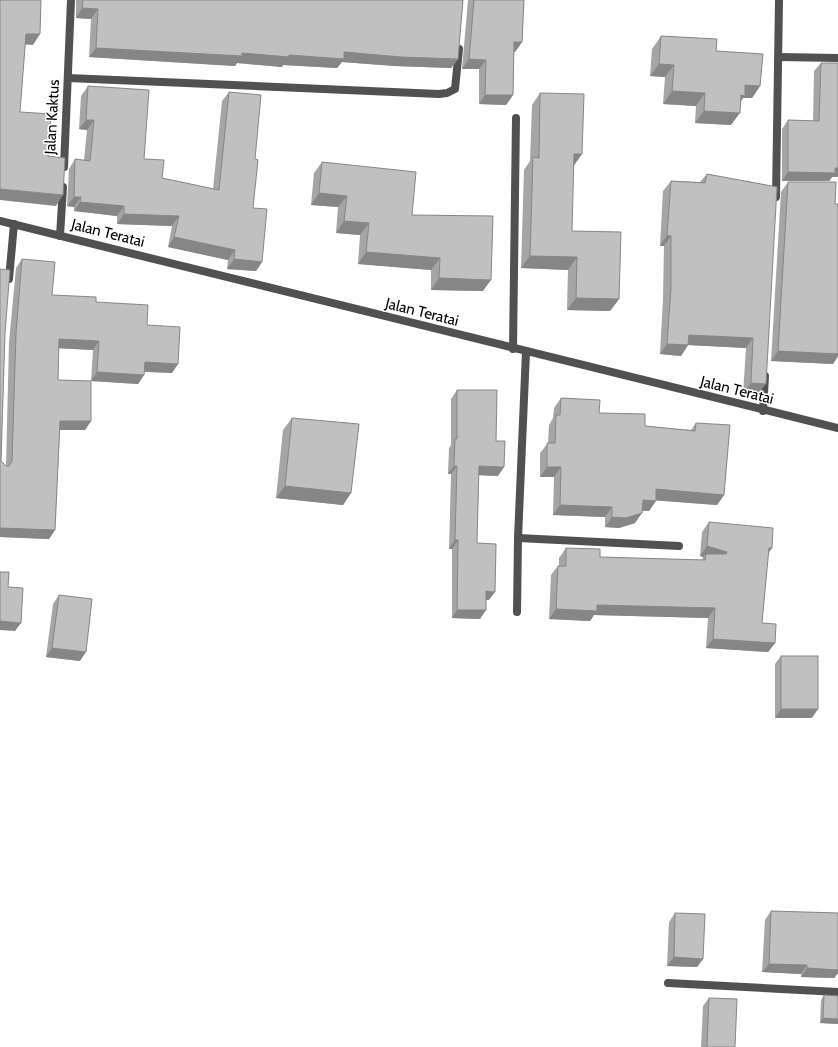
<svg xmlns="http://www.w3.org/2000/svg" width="838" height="1047" font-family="Cabin,sans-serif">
  <rect width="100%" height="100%" fill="#fff"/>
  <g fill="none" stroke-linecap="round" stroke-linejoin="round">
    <!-- minor -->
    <g stroke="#515151" stroke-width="8">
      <polyline points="779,57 838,58"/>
      <polyline points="68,78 439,94 447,93 455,89 459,49"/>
      <polyline points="64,167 71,0"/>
      <polyline points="776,197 779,0"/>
      <polyline points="0,221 838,428"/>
      <polyline points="60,236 63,187"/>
      <polyline points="9,279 14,224"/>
      <polyline points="513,349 516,118"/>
      <polyline points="763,411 765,376"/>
      <polyline points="518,538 679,546"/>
      <polyline points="517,612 518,538 526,352"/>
      <polyline points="668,983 838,992"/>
    </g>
  </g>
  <!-- wall -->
  <g fill="#a5a5a5" fill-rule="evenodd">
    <polygon points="76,0 463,0 458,59 451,68 395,66 342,62 337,68 283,65 282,67 237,63 235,66 89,57 91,19 76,18"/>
    <polygon points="468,0 524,0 522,42 515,52 514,52 513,95 506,105 479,104 479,69 462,69"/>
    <polygon points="661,36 716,51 760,86 752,98 743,98 741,101 731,125 695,123 696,106 663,104 665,77 650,76 652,49"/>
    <polygon points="821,63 838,63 838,177 832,177 829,181 782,181 782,129 788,120 813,121 814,71"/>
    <polygon points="88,86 144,159 162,178 213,189 222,101 229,92 255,159 253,208 262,262 256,271 227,269 228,260 168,247 172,226 117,224 117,216 74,211 74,207 67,206 69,169 75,159 84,160 87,130 79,129 81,96"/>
    <polygon points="540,93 572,231 619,299 610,311 567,310 568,270 521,268 524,170 530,161 532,105"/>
    <polygon points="322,162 412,215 483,291 431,290 431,270 358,264 360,235 336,233 338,207 311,205 314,173"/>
    <polygon points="707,174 777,187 758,394 743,394 746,348 688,345 681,356 660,354 663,299 664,246 660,246 663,191 671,181 700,182"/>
    <polygon points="788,182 835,204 838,204 838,356 833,364 771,361 781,192"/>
    <path d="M22 259 52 295 96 302 147 325 172 373 144 372V375L138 384 91 381V421L85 430H60L55 530 49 539 0 537V269L5 333 1 461 6 466 9 342 16 268ZM59 348 93 350 91 381 58 380Z"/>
    <polygon points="457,390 496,441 498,476 479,475 477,543 489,600 486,600 480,619 452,618 452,549 449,549 451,474 448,474 449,448 451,445 451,399"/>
    <polygon points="561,398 599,413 645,426 691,430 696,423 724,495 717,505 656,500 649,511 642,511 635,523 619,528 605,527 605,517 553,515 554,477 540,477 540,453 548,443 549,425 553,418 554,408"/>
    <polygon points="292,418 351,493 343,505 276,498 283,430"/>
    <polygon points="709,522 768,553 762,623 775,643 768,652 706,648 708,618 594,615 590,621 549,619 551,575 558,566 559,566 559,558 566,548 600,557 702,560 703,557 700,556 702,532"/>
    <polygon points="59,595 80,661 46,657 53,604"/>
    <polygon points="781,656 812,718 775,718 775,664"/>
    <polygon points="771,911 838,913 838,973 834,978 801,977 801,974 762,972 765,920"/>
    <polygon points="675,913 703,959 697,967 667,966 669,922"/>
    <polygon points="824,995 838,996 838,1024 820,1023 821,1000"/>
    <polygon points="709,998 735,1047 701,1047 703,1006"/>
  </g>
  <!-- shaded-wall -->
  <g fill="#868686">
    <polygon points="82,8 98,9 91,19 76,18"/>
    <polygon points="26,34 40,34 33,45 19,44"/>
    <polygon points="514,42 522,42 515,52 507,51"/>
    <polygon points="96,48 289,55 344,52 458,59 451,68 395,66 342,62 337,68 283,65 282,67 237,63 235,66 89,57"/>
    <polygon points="469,59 486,60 479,69 462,69"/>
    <polygon points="659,64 674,65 665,77 650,76"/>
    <polygon points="745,85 760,86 752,98 743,98 736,108"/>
    <polygon points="672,91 705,93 696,106 663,104"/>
    <polygon points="485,95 513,95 506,105 479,104"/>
    <polygon points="704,111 740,113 731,125 695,123"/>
    <polygon points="86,120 94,120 87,130 79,129"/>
    <polygon points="574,154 582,154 573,167"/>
    <polygon points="835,168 838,168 838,177 832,177 829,181 782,181 788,172"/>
    <polygon points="0,189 63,195 56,206 0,200"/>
    <polygon points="319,193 347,196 338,207 311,205"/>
    <polygon points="74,197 81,197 74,207 67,206"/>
    <polygon points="80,202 124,206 117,216 74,211"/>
    <polygon points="124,214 179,216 172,226 117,224"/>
    <polygon points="344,221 369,223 360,235 336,233"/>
    <polygon points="667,235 671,236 664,246 660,246"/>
    <polygon points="174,237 235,250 228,260 168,247"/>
    <polygon points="366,252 440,258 431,270 358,264"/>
    <polygon points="530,256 577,257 568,270 521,268"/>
    <polygon points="234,259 262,262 256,271 227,269"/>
    <polygon points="439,278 491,280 483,291 431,290"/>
    <polygon points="576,298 619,299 610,311 567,310"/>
    <polygon points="689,335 753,338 746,348 688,345 681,356 660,354 667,344"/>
    <polygon points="59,339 99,341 93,350 53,348"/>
    <polygon points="778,351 838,354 838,356 833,364 771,361"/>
    <polygon points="145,362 178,364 172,373 138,371"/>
    <polygon points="97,372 144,375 138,384 91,381"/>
    <polygon points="751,383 766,384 758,394 743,394"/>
    <polygon points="60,421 91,421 85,430 54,430"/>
    <polygon points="454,466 457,466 451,474 448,474"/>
    <polygon points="479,466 504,467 498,476 473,475"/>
    <polygon points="547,467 561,467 554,477 540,477"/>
    <polygon points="285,486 351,493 343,505 276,498"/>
    <polygon points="656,489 724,495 717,505 649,500"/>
    <polygon points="643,500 656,501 649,511 636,510"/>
    <polygon points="560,505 612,507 605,517 553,515"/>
    <polygon points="642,513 635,523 619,528 605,527 612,517"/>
    <polygon points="0,528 55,530 49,539 0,537"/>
    <polygon points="455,540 458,540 452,549 449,549"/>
    <polygon points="707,546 727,552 720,562 706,554 703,557 700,556"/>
    <polygon points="769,548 772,548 765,558"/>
    <polygon points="486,591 495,592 489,600 480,600"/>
    <polygon points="597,605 715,608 708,618 594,615 590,621 549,619 556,609"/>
    <polygon points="457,610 486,610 480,619 452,618"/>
    <polygon points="0,621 21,623 15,631 0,630"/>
    <polygon points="713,639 775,643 768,652 706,648"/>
    <polygon points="52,648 86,652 80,661 46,657"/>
    <polygon points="781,709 818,709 812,718 775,718"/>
    <polygon points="674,957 703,959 697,967 667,966"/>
    <polygon points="769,964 807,965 801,974 762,972"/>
    <polygon points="807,968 838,970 838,973 834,978 801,977"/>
    <polygon points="823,1018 838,1019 838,1024 820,1023"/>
  </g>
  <!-- building -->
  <g fill="#c0c0c0" stroke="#868686">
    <polygon points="0,0 41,0 40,34 26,34 20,112 51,114 48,156 65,158 63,195 0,189"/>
    <polygon points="83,0 463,0 458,59 401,57 344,52 344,59 289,55 289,57 242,53 242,56 96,48 98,9 82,8"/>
    <polygon points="474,0 524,0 522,42 514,42 513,95 485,95 486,60 469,59"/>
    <polygon points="661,36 717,39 716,51 763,54 760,86 745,85 745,96 741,95 740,113 704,111 705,93 672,91 674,65 659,64"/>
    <polygon points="821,63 838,63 838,168 835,168 835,173 788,172 788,120 819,121"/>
    <polygon points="88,86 149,90 144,159 164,160 162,178 219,190 229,92 261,95 255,159 258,160 253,208 267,209 262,262 234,259 235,250 174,237 179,216 124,214 124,206 80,202 81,197 74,197 75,159 90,161 94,120 86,120"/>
    <polygon points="540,93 584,94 582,154 574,154 572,231 621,232 619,299 576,298 577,257 530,256 533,157 539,158"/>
    <polygon points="322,162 416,172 412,215 493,216 491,280 439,278 440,258 366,252 369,223 344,221 347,196 319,193"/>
    <polygon points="707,174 777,187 766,384 751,383 753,338 689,335 688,345 667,344 671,288 671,236 667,235 671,181 705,183"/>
    <polygon points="788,182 836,182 835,204 838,204 838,354 778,351"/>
    <polygon points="22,259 55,262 52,295 96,297 96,302 148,305 147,325 180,327 178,364 145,362 144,375 97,372 99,341 59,339 58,380 91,381 91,421 60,421 55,530 0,528 0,269 10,270 5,333 1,461 6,466 9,466 12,461 16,333"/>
    <polygon points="457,390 497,390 496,441 505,441 504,467 479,466 477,543 496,544 495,592 486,591 486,610 457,610 458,540 455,540 457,466 454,466 455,439 457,439"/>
    <polygon points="561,398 600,400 599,413 645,414 645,426 695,431 696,423 730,425 724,495 656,489 656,501 643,500 642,513 626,518 612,517 612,507 560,505 561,467 547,467 547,443 555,443 556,415 560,415"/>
    <polygon points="292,418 359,424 351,493 285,486"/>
    <polygon points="709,522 773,528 772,548 769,548 762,623 776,624 775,643 713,639 715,608 597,605 597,611 556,609 558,566 566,566 566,548 600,549 600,557 705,560 706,554 726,554 727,552 707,546"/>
    <polygon points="0,572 9,572 8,587 23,588 21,623 0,621"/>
    <polygon points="59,595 92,599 86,652 52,648"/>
    <rect x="781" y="656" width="37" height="53"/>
    <polygon points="771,911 838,913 838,970 807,968 807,965 769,964"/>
    <polygon points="675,913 705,914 703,959 674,957"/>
    <polygon points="824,995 838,996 838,1019 823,1018"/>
    <polygon points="709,998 737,999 735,1047 707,1047"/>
  </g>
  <g text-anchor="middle" stroke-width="3" stroke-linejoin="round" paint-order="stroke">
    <!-- street labels -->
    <g font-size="15" fill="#000" stroke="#fff">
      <text transform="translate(52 117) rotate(-87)" y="5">Jalan Kaktus</text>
      <text transform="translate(108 233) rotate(14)" y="5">Jalan Teratai</text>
      <text transform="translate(422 312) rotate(14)" y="5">Jalan Teratai</text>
      <text transform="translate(737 390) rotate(14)" y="5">Jalan Teratai</text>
    </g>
  </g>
</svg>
